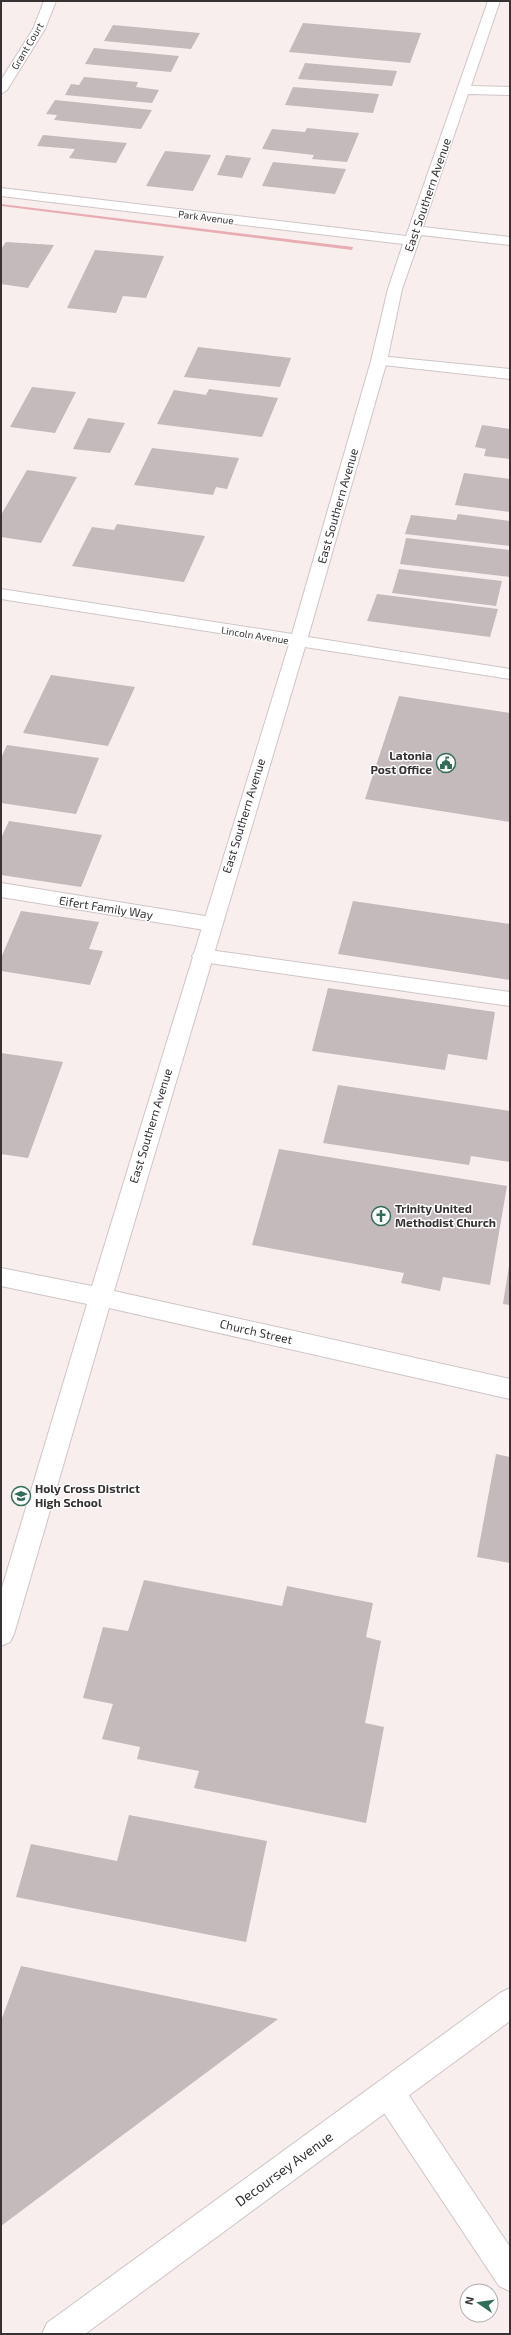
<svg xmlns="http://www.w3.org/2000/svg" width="511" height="2335" font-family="'Exo 2',sans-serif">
  <rect width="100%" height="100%" fill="#f8eeee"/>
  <!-- green -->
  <polygon fill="#e8adb2" points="1,204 353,247 352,250 1,206"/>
  <!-- building -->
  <g fill="#c4babb">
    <polygon points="303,23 421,33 410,63 289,52"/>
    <polygon points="113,25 200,33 191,49 104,41"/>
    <polygon points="94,48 179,56 171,72 85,64"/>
    <polygon points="305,63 397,71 392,86 298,79"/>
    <polygon points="84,77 138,82 136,87 159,90 152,103 65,95 71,84 79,85"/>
    <polygon points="293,87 379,94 373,113 285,105"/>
    <polygon points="55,100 152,110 141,129 54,120 57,115 46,114"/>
    <polygon points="307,128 359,133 347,162 312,159 314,155 262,149 272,129 305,132"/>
    <polygon points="43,135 127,143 116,163 69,158 75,149 37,146"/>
    <polygon points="165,151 211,155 193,191 146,186"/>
    <polygon points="226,155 251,158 242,178 217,175"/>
    <polygon points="273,162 346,169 335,194 262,186"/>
    <polygon points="6,242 54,245 28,288 1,284 1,249"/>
    <polygon points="95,250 164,256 146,298 123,296 116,313 67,308"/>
    <polygon points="198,347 291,358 280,387 184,377"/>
    <polygon points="32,387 76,392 55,433 10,427"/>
    <polygon points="209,389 278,398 262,437 157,424 174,390 206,395"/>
    <polygon points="88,418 125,423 110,453 73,449"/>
    <polygon points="482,425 510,429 510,459 484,456 486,449 475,447"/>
    <polygon points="152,448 239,458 227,489 216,487 213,495 134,485"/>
    <polygon points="27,470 77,477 41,543 1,537 1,515"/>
    <polygon points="464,473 510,479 510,512 455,505"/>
    <polygon points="458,514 510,521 510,546 405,534 411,515 456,520"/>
    <polygon points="117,524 205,536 184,582 72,566 92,527 114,530"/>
    <polygon points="406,538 510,550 510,577 400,564"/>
    <polygon points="399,569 502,581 496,606 392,593"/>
    <polygon points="377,594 498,609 490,637 367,621"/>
    <polygon points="51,675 135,687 108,746 23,733"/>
    <polygon points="399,696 510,713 510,822 365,799"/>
    <polygon points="7,745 99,758 76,814 1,803 1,758"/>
    <polygon points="9,821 102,835 81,887 1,875 1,838"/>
    <polygon points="353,901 510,924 510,980 338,954"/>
    <polygon points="21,911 99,922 89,949 103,951 90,985 1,971 1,958"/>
    <polygon points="328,988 495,1012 487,1060 448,1054 445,1070 312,1051"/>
    <polygon points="1,1053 63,1062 28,1158 1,1154"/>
    <polygon points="338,1085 510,1111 510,1162 471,1156 469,1165 323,1143"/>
    <polygon points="279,1149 507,1186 490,1285 443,1277 440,1291 401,1283 404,1273 252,1245"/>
    <polygon points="509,1266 510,1266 510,1305 503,1304"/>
    <polygon points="496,1454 510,1457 510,1563 477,1557"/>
    <polygon points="144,1580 282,1606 287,1586 373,1603 366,1637 381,1641 365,1723 384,1727 366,1823 194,1788 199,1771 137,1759 140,1747 102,1739 113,1704 83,1698 103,1627 128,1631"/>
    <polygon points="129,1815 267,1841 246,1942 16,1897 31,1844 117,1861"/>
    <polygon points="21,1966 278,2019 1,2226 1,2021"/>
  </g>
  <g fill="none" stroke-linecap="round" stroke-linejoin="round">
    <defs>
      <g id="service">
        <polygon points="379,356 510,369 510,379 374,364 371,361 374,358"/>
        <polygon points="1,883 211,917 218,919 221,924 218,929 211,931 1,897"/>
        <polygon points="202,949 510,992 510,1006 195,961 192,956 195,951"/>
        <polygon points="389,2078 400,2082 510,2247 510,2291 499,2286 378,2104 374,2093 378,2082"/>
      </g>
      <g id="minor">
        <polygon points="44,1 56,1 45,29 7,90 1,94 1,80 33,29"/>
        <polygon points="488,1 500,1 471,86 510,87 510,95 468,94 423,227 510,237 510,245 421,235 402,289 387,361 308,637 510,669 510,679 305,647 114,1291 510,1379 510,1399 109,1308 14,1634 10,1642 1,1646 1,1591 87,1304 1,1286 1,1268 92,1286 289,644 1,599 1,589 292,634 371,361 388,289 403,244 1,196 1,188 406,236"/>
      </g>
      <polygon id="secondary" points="510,1988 510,2021 85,2334 42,2334 47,2323 500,1993"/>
    </defs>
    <!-- service casing -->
    <use href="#service" stroke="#cfc5c6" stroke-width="2"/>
    <!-- minor casing -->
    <use href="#minor" stroke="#cfc5c6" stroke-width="2"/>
    <!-- secondary casing -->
    <use href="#secondary" stroke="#cfc5c6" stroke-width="2"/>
    <!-- service -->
    <use href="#service" fill="#fff" fill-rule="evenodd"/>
    <!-- minor -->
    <use href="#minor" fill="#fff" fill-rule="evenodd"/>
    <!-- secondary -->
    <use href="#secondary" fill="#fff" fill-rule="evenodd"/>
  </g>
  <!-- icons -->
  <defs>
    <symbol id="civic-ring" viewBox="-11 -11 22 22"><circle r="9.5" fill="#fff" stroke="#316e59" stroke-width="1.5"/><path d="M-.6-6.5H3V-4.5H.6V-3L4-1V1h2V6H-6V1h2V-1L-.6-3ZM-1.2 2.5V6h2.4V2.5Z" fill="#316e59"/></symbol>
    <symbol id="church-ring" viewBox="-11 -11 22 22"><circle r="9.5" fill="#fff" stroke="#316e59" stroke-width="1.5"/><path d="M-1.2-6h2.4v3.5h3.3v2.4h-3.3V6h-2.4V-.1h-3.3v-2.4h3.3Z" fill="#316e59"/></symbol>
    <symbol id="school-ring" viewBox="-11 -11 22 22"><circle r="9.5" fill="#fff" stroke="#316e59" stroke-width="1.5"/><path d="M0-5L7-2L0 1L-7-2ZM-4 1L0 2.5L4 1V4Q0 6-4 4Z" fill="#316e59"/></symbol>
  </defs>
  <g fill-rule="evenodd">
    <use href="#civic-ring" x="435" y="752" width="22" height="22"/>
    <use href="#church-ring" x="370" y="1205" width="22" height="22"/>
    <use href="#school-ring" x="10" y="1485" width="22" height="22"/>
  </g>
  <g text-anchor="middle" stroke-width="3" stroke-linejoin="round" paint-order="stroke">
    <!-- far-street labels -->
    <g font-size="10" fill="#373334" stroke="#fff">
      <text transform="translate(27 46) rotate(-59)" y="4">Grant Court</text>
      <text transform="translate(206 217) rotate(7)" y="4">Park Avenue</text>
      <text transform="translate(255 635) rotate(9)" y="4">Lincoln Avenue</text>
    </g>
    <!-- street labels -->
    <g font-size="12" fill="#373334" stroke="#fff">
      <text transform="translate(428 195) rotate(-71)" y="4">East Southern Avenue</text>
      <text transform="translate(338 506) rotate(-74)" y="4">East Southern Avenue</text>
      <text transform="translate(244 816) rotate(-73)" y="4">East Southern Avenue</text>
      <text transform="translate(106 908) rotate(9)" y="4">Eifert Family Way</text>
      <text transform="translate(151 1126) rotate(-73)" y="4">East Southern Avenue</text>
      <text transform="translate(256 1332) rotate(13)" y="4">Church Street</text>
    </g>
    <!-- poi labels -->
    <g font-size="12" font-weight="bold" fill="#373334" stroke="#fff" text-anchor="start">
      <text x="432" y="760" text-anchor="end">Latonia<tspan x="432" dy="14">Post Office</tspan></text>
      <text x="395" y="1213">Trinity United<tspan x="395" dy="14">Methodist Church</tspan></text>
      <text x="35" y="1493">Holy Cross District<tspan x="35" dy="14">High School</tspan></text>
    </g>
    <!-- near-street labels -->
    <g font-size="14" fill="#373334" stroke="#fff">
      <text transform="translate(284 2169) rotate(-36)" y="5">Decoursey Avenue</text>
    </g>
  </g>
  <!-- border -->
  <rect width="511" height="2335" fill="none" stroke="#373334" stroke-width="4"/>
  <!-- north arrow -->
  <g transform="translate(479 2303) rotate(283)"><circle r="19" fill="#ffffff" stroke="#afadae"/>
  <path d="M0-3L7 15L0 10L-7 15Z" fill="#316e59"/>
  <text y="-6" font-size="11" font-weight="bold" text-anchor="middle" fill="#373334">N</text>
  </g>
</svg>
